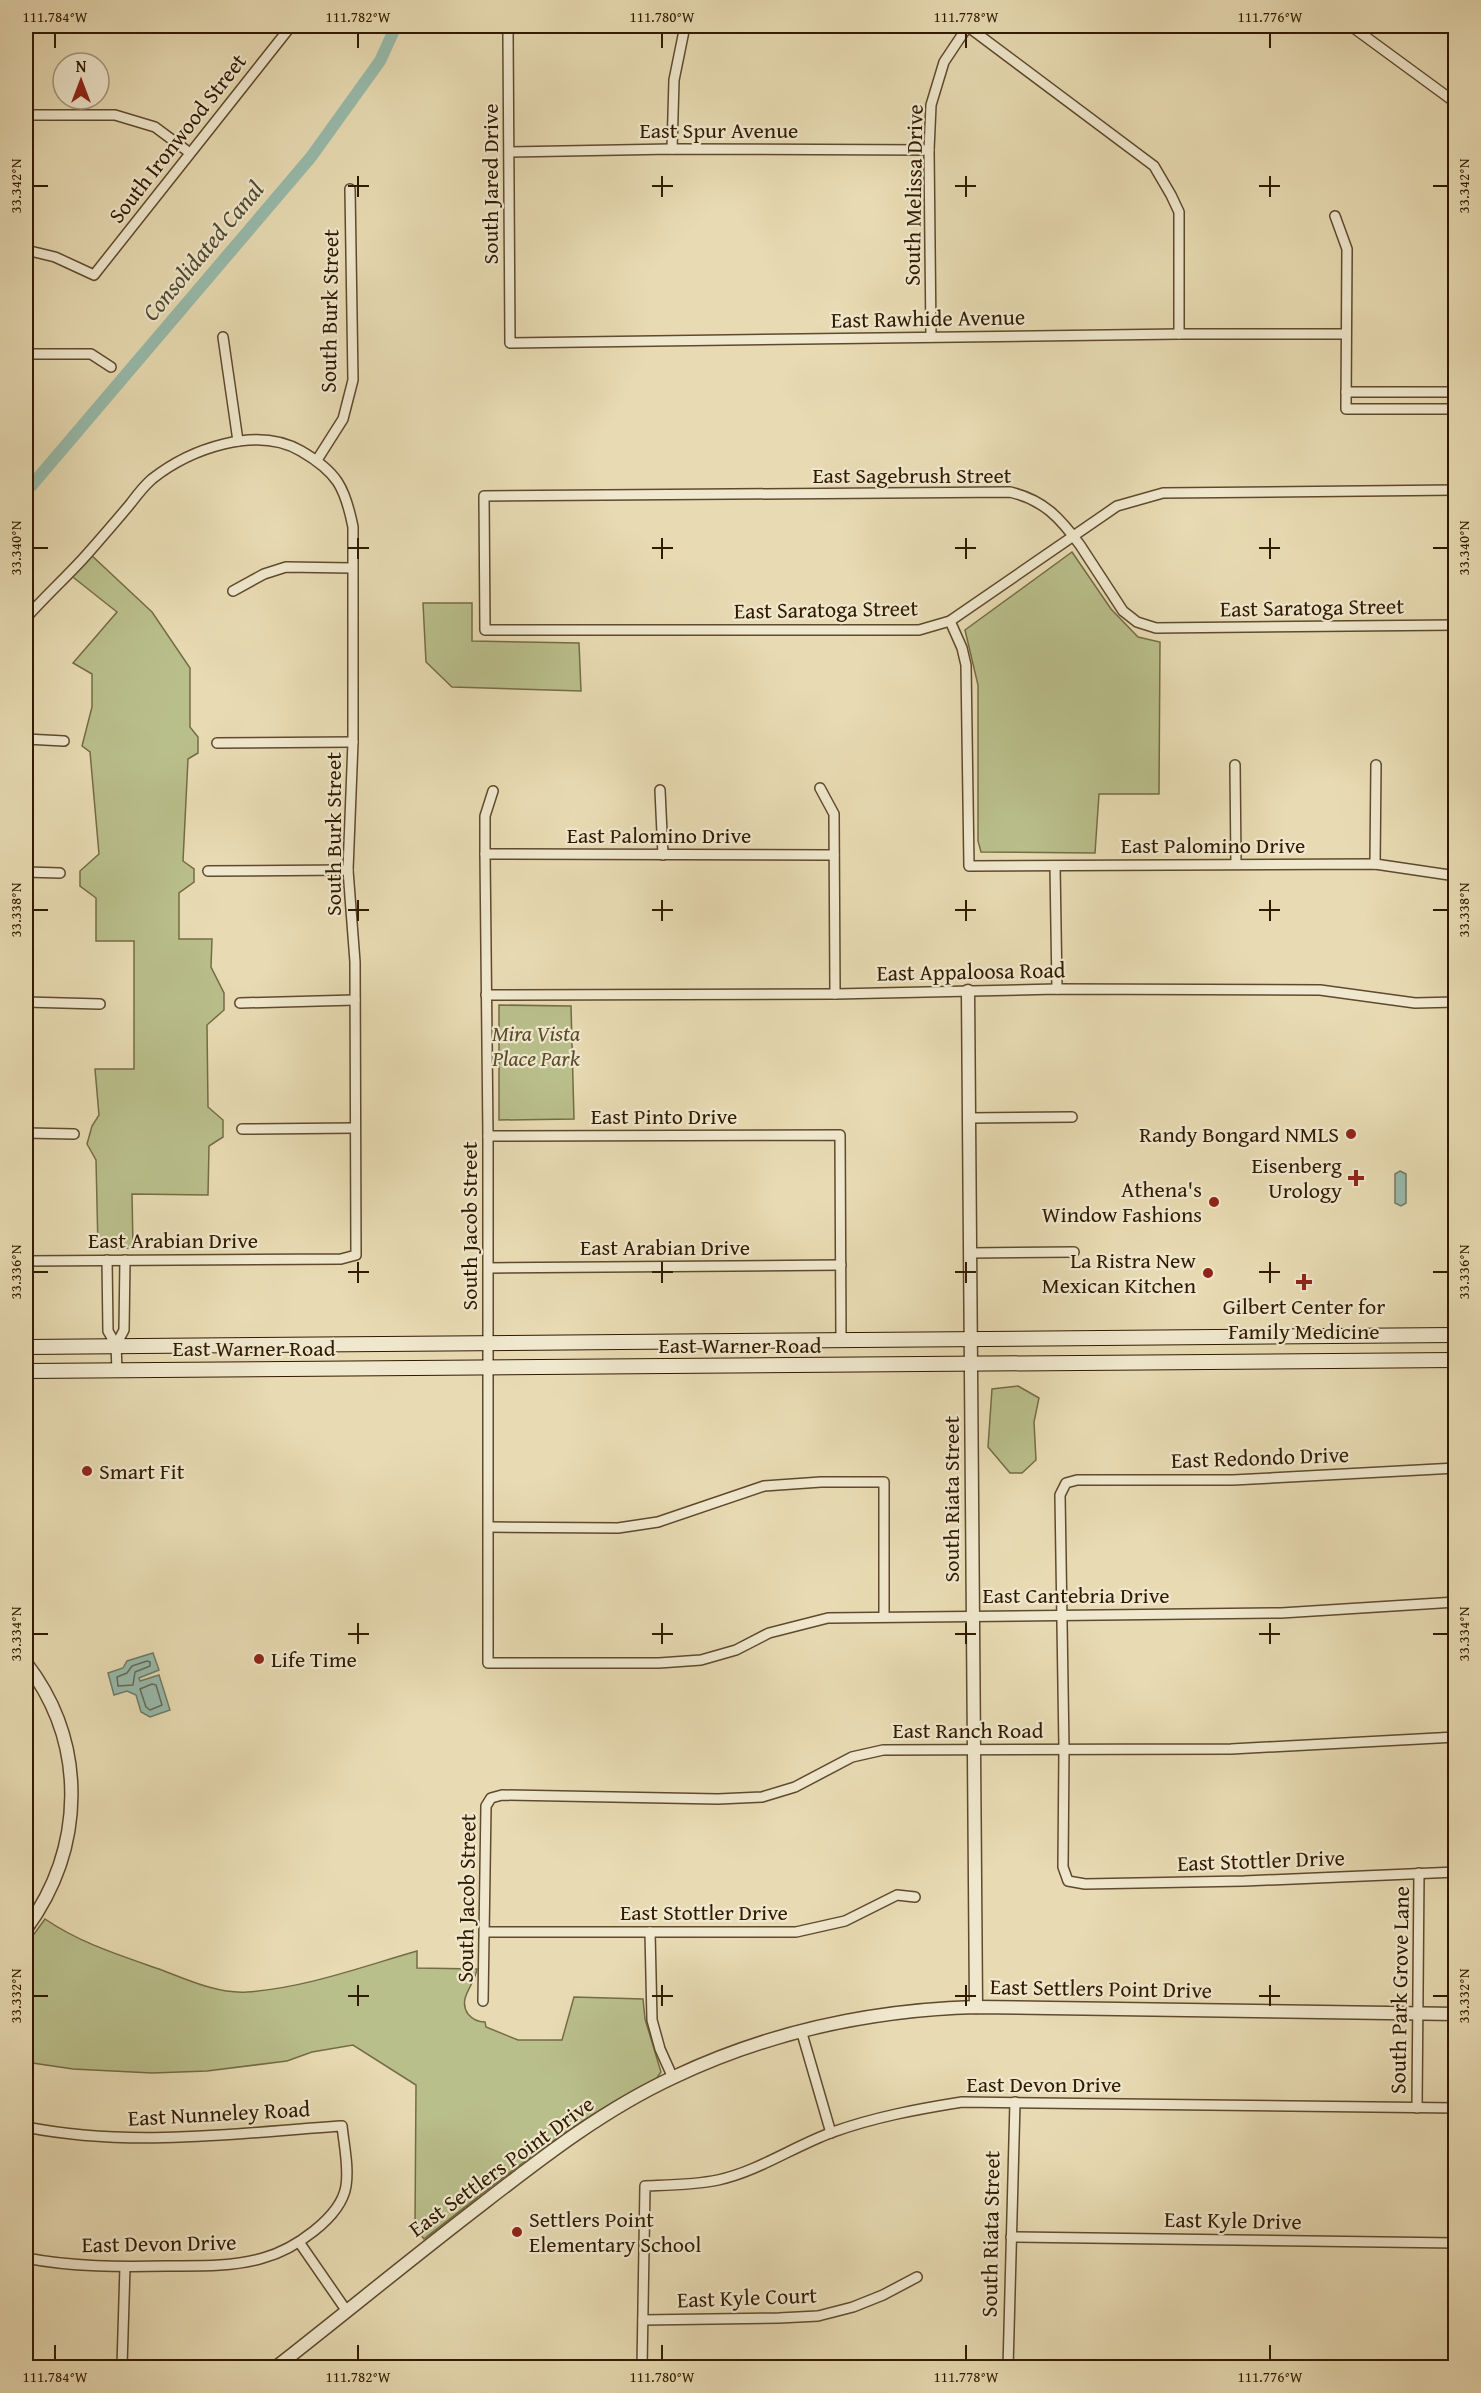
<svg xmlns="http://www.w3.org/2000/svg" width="1481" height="2393" font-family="'Gentium Book Plus',serif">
  <rect width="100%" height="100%" fill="#e8dbb3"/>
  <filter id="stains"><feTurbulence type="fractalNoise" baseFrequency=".00333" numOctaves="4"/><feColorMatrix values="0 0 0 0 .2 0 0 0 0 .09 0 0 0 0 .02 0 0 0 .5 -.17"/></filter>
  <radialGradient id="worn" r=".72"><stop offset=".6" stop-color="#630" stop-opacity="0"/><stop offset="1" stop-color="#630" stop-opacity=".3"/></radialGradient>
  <!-- green -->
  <g fill="#b9bf8b" stroke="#746c46" stroke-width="1.5">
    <polygon points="1072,552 1111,609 1138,637 1160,642 1159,794 1099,794 1095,853 981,852 978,841 978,685 965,630"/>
    <polygon points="89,553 152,612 190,668 190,727 198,737 198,753 188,759 183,861 194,869 194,882 179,893 179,939 212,939 211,967 224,993 224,1010 207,1025 208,1107 223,1120 223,1137 209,1146 208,1195 132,1194 133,1248 98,1249 96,1160 87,1144 92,1126 99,1115 95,1069 134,1069 134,941 96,941 96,898 80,886 80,871 99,854 90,752 82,746 92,707 92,674 73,663 117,612 69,574"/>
    <polygon points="423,603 472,603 472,641 579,643 581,691 452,687 426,662"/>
    <polygon points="499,1005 571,1006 574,1119 499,1120"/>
    <polygon points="1018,1386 1039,1398 1034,1422 1036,1460 1022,1473 1010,1473 988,1447 992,1389"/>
    <path d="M45 1919C80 1943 119 1955 159 1969 186 1979 217 1994 247 1992 305 1988 361 1967 417 1951V1968L477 1969C475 1985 457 1998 468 2014 473 2020 478 2022 485 2022L486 2027 518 2040H562L574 1997 643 1999 645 2019 661 2072 656 2079C571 2121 499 2181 424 2239L415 2228 416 2085 353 2045 312 2052 287 2061 207 2071 152 2073 73 2069 26 2062V1945Z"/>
  </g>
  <!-- water -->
  <g fill="#97bbac" stroke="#6e7b67" stroke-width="1.5">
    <polygon points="1400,1171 1406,1174 1406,1203 1401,1206 1395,1203 1395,1174"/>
    <polygon points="153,1653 159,1670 139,1678 140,1681 159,1675 170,1710 150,1717 141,1712 136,1695 127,1691 114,1695 108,1673 123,1668 127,1661"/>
  </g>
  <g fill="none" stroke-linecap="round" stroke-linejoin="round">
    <!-- shore -->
    <g stroke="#646a56" stroke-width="1.5">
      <polygon points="147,1661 150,1662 150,1666 135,1672 133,1685 118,1686 117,1677 127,1673 132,1666"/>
      <polygon points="152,1684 156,1685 162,1705 150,1710 146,1707 140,1689"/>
    </g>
    <!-- canal -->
    <polyline stroke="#97bbac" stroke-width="12" points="26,492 311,157 380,61 396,26"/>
    <defs>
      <g id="minor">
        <polyline points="511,26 508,34 510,343 1179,334 1346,334"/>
        <polyline points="967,26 1154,166 1171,195 1179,212 1179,334"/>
        <polyline points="1351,26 1456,103"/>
        <polyline points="26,115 115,115 155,127 190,153"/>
        <polyline points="672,149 674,80 685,26"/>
        <polyline points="510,152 672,149 929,150"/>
        <polyline points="1335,216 1347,249 1346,409 1456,409"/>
        <polyline points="26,250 55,257 94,275 291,26"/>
        <polyline points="223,337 238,441"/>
        <polyline points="931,337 929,150 931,105 944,62 968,26"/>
        <polyline points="26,354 91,354 111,367"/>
        <polyline points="1346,392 1456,392"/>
        <polyline points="317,460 343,419 353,380 350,189"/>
        <path d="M1456 490 1163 493 1117 506 950 621 919 630H485L484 496 1010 492C1044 500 1060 518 1080 545L1123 611 1137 622 1156 628 1456 625"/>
        <polyline points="233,591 264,574 286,567 351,568"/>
        <path d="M26 618C46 595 69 575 89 552 103 536 117 520 131 503 137 495 144 486 152 479 190 449 256 425 301 451 337 472 345 487 353 527V742L348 870 355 962 356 1255 341 1259 26 1261"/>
        <polyline points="950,621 962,648 966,665 969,866 1375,864 1456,876"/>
        <polyline points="26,739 64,741"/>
        <polyline points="217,743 353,742"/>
        <polyline points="1235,765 1236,864"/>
        <polyline points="820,788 834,814 835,994"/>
        <polyline points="660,790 663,855"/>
        <polyline points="493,791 485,816 485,854 488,1136 488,1663 659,1663 701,1660 736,1650 769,1633 828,1618 1281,1613 1456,1602"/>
        <polyline points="485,854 834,855"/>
        <polyline points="1375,864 1376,765"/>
        <polyline points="1055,866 1057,989"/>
        <polyline points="208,871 348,870"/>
        <polyline points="26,872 60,873"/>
        <polyline points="486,995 835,994 1057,989 1320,990 1415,1003 1456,1002"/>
        <polyline points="26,1002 100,1004"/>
        <polyline points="240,1003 355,1000"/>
        <polyline points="969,1118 1072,1117"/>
        <polyline points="242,1129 355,1128"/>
        <polyline points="26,1133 74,1134"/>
        <polyline points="488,1136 840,1135 841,1341"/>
        <polyline points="970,1253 1074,1252"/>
        <polyline points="107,1260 108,1331 116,1345 117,1370"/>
        <polyline points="489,1268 841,1265"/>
        <polyline points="116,1345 124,1330 125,1260"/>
        <polyline points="1456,1468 1233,1480 1077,1480 1066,1483 1060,1495 1064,1749 1063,1867 1068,1881 1085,1884 1244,1881 1456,1872"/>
        <polyline points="489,1527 618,1528 658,1522 764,1486 821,1482 884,1482 884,1616"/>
        <polyline points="485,1932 796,1932 845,1921 897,1895 915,1897"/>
        <polyline points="650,1932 652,2020 660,2049 673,2078"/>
        <polyline points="483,2001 486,1806 491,1798 502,1795 718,1799 762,1797 795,1787 852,1757 883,1750 1231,1749 1456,1737"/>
        <polyline points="801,2030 831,2133"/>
        <polyline points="1417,2108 1419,1873"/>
        <path d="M26 2127C132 2148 235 2133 342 2126 344 2145 349 2167 346 2186 341 2218 293 2250 263 2258 233 2267 199 2266 167 2266 120 2267 72 2267 26 2258"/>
        <polyline points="1011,2237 1456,2243"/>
        <polyline points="299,2242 346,2310"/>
        <polyline points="643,2320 779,2318 818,2316 853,2307 883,2295 917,2277"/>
        <polyline points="122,2366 125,2267"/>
        <path d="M642 2368 645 2186C670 2185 694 2185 718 2180 759 2171 794 2146 833 2132 875 2117 918 2109 962 2102L1456 2108"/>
        <polyline points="1008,2368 1015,2102"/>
      </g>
      <g id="tertiary">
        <polyline points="968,991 976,2007"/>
        <path d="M26 1663C88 1744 85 1848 26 1929"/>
        <path d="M275 2368C344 2314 412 2258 481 2205 543 2157 603 2110 674 2077 769 2032 871 2010 976 2007L1456 2014"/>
      </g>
      <g id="secondary">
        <polyline points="26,1347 1456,1335"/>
        <polyline points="26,1371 1456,1360"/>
      </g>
    </defs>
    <!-- minor casing -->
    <use href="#minor" stroke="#5e4a2d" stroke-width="12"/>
    <!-- tertiary casing -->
    <use href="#tertiary" stroke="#5e4a2d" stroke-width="15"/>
    <!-- secondary casing -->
    <use href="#secondary" stroke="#301a00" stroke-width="16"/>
    <!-- minor -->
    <use href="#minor" stroke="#f0e8ce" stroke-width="9"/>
    <!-- tertiary -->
    <use href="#tertiary" stroke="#f0e8ce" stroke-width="12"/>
    <!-- secondary -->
    <use href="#secondary" stroke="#f0e8ce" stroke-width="14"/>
  </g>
  <!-- ticks -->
  <path fill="none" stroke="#301a00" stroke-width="2" d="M55 33V48M358 33V48M662 33V48M966 33V48M1270 33V48M358 176V197M662 176V197M966 176V197M1270 176V197M33 186H48M348 186H369M652 186H673M955 186H976M1259 186H1280M1433 186H1448M358 538V559M662 538V559M966 538V559M1270 538V559M33 548H48M348 548H369M652 548H673M955 548H976M1259 548H1280M1433 548H1448M358 900V921M662 900V921M966 900V921M1270 900V921M33 910H48M348 910H369M652 910H673M955 910H976M1259 910H1280M1433 910H1448M358 1262V1283M662 1262V1283M966 1262V1283M1270 1262V1283M33 1272H48M348 1272H369M652 1272H673M955 1272H976M1259 1272H1280M1433 1272H1448M358 1623V1644M662 1623V1644M966 1623V1644M1270 1623V1644M33 1634H48M348 1634H369M652 1634H673M955 1634H976M1259 1634H1280M1433 1634H1448M358 1985V2006M662 1985V2006M966 1985V2006M1270 1985V2006M33 1996H48M348 1996H369M652 1996H673M955 1996H976M1259 1996H1280M1433 1996H1448M55 2345V2360M358 2345V2360M662 2345V2360M966 2345V2360M1270 2345V2360"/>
  <!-- markers -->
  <g fill="#8f2418" stroke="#f0e8ce" stroke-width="2">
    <circle cx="1351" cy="1134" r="6"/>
    <path d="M1353 1169h6v6h6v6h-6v6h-6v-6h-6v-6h6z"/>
    <circle cx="1214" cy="1202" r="6"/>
    <circle cx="1208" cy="1273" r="6"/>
    <path d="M1301 1273h6v6h6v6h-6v6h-6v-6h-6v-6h6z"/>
    <circle cx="87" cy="1471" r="6"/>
    <circle cx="259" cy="1659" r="6"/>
    <circle cx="517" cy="2232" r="6"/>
  </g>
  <g text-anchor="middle" stroke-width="4.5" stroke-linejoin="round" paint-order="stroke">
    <!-- street labels -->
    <g font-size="22" fill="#301a00" stroke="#f0e8ce">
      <text x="719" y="138">East Spur Avenue</text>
      <text transform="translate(177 138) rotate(-52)" y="8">South Ironwood Street</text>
      <text transform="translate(490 184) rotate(-90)" y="8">South Jared Drive</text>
      <text transform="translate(913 195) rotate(-89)" y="8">South Melissa Drive</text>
      <text transform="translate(329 311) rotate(-89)" y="8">South Burk Street</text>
      <text transform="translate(928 318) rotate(-1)" y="8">East Rawhide Avenue</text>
      <text x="912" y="483">East Sagebrush Street</text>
      <text transform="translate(1312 607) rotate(-1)" y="8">East Saratoga Street</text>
      <text transform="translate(826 609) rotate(-1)" y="8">East Saratoga Street</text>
      <text transform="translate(333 834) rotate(-90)" y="8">South Burk Street</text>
      <text x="659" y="843">East Palomino Drive</text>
      <text x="1213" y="853">East Palomino Drive</text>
      <text transform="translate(971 971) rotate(-1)" y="8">East Appaloosa Road</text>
      <text x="664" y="1124">East Pinto Drive</text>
      <text transform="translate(469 1226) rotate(-90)" y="8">South Jacob Street</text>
      <text x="173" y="1248">East Arabian Drive</text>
      <text x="665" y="1255">East Arabian Drive</text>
      <text x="740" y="1353">East Warner Road</text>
      <text x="254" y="1356">East Warner Road</text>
      <text transform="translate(1260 1457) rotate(-2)" y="8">East Redondo Drive</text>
      <text transform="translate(951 1499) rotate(-90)" y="8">South Riata Street</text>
      <text x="1076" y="1603">East Cantebria Drive</text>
      <text x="968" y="1738">East Ranch Road</text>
      <text transform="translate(1261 1860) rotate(-2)" y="8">East Stottler Drive</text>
      <text transform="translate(466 1898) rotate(-89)" y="8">South Jacob Street</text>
      <text x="704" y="1920">East Stottler Drive</text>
      <text transform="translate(1101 1988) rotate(1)" y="8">East Settlers Point Drive</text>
      <text transform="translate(1399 1990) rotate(-89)" y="8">South Park Grove Lane</text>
      <text x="1044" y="2092">East Devon Drive</text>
      <text transform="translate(219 2113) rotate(-3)" y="8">East Nunneley Road</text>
      <text transform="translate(501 2166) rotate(-36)" y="8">East Settlers Point Drive</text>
      <text transform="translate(1233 2220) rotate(1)" y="8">East Kyle Drive</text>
      <text transform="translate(990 2234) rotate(-89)" y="8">South Riata Street</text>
      <text transform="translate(159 2243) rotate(-1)" y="8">East Devon Drive</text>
      <text transform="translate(747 2297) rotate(-2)" y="8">East Kyle Court</text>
    </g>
    <!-- park labels -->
    <g font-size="22" font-style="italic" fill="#594c2a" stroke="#f0e8ce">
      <text x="536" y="1041">Mira Vista<tspan x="536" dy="25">Place Park</tspan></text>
    </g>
    <!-- poi labels -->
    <g font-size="22" fill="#301a00" stroke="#f0e8ce" text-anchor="end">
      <text x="1339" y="1142">Randy Bongard NMLS</text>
      <text x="1342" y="1173">Eisenberg<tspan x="1342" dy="25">Urology</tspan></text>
      <text x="1202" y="1197">Athena's<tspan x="1202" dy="25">Window Fashions</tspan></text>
      <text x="1196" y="1268">La Ristra New<tspan x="1196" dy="25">Mexican Kitchen</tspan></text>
      <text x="1304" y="1314" text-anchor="middle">Gilbert Center for<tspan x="1304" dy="25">Family Medicine</tspan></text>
      <text x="99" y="1479" text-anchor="start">Smart Fit</text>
      <text x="271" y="1667" text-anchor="start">Life Time</text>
      <text x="529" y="2227" text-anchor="start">Settlers Point<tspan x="529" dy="25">Elementary School</tspan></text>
    </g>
    <!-- water labels -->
    <g font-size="24" font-style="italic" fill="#4f4a34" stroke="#f0e8ce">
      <text transform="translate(203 251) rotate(-50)" y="8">Consolidated Canal</text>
    </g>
  </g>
  <!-- margin -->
  <rect width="1481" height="2393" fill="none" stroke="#e8dbb3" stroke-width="66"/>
  <!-- north arrow -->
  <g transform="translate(81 81)"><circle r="28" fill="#f0e8ce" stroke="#a3967c" stroke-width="1.5"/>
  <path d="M0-4.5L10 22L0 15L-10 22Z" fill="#8f2418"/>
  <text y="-9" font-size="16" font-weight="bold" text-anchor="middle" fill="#301a00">N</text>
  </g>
  <rect x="33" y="33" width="1415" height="2327" fill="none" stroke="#301a00" stroke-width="2"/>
  <g font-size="15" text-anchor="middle" fill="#301a00">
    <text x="55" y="22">111.784°W</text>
    <text x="358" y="22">111.782°W</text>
    <text x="662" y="22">111.780°W</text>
    <text x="966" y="22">111.778°W</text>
    <text x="1270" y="22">111.776°W</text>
    <text transform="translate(16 186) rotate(-90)" y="5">33.342°N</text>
    <text transform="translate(1464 186) rotate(-90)" y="5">33.342°N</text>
    <text transform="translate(16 548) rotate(-90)" y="5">33.340°N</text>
    <text transform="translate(1464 548) rotate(-90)" y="5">33.340°N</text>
    <text transform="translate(16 910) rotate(-90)" y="5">33.338°N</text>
    <text transform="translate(1464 910) rotate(-90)" y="5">33.338°N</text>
    <text transform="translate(16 1272) rotate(-90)" y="5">33.336°N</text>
    <text transform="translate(1464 1272) rotate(-90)" y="5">33.336°N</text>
    <text transform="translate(16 1634) rotate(-90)" y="5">33.334°N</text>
    <text transform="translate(1464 1634) rotate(-90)" y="5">33.334°N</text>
    <text transform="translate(16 1996) rotate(-90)" y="5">33.332°N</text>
    <text transform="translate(1464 1996) rotate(-90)" y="5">33.332°N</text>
    <text x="55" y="2382">111.784°W</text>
    <text x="358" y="2382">111.782°W</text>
    <text x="662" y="2382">111.780°W</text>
    <text x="966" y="2382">111.778°W</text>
    <text x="1270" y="2382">111.776°W</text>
  </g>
  <rect width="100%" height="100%" filter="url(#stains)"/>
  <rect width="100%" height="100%" fill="url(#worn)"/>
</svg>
